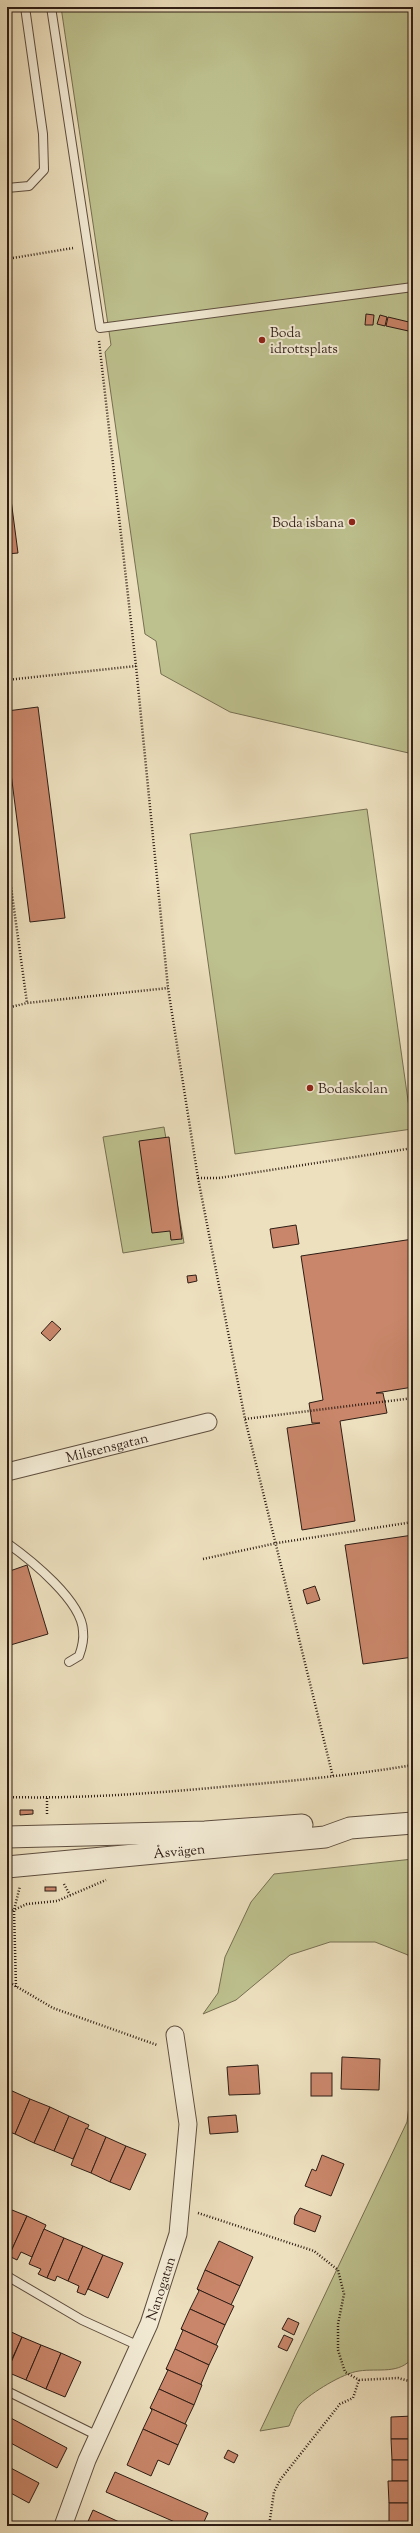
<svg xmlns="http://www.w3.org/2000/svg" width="420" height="2533" font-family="'Sorts Mill Goudy',serif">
  <rect width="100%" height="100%" fill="#ede0be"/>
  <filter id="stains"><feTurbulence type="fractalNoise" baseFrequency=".005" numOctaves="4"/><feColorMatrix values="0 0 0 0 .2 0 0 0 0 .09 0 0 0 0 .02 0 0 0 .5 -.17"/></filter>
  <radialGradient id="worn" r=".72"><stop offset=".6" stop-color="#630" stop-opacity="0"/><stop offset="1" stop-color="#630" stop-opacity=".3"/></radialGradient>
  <!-- green -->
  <g fill="#bdc18e" stroke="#766f52">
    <polygon points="61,7 413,7 413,754 230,712 161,674 156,641 145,634 105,352 111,345"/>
    <polygon points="367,809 412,1129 235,1154 190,834"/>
    <polygon points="164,1127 184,1243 123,1253 103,1137"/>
    <polygon points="413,1859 413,1971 408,1955 375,1942 330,1942 290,1955 236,2000 203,2014 218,1993 225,1957 251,1902 274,1874"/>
    <path d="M413 2073V2357C400 2375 378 2368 359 2371 343 2373 311 2393 300 2404 295 2409 292 2420 289 2426L260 2431 407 2122Z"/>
  </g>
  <!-- building -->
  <g fill="#c9866a" stroke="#2e1d15">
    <polygon points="366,314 374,315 373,325 365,325"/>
    <polygon points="380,315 387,317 385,326 377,324"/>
    <polygon points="388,317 413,323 413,332 386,326"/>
    <polygon points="7,469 18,553 7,554"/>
    <polygon points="38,707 65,918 30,922 7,742 7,711"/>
    <polygon points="169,1137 182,1239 171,1240 170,1231 152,1233 139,1141"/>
    <polygon points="296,1225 299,1244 273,1248 270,1229"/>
    <polygon points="413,1239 413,1387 376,1393 383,1393 387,1413 340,1421 355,1521 302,1530 287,1428 320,1423 312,1423 309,1403 323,1400 301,1256"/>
    <polygon points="196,1275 197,1281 188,1283 187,1276"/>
    <polygon points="52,1321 61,1329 50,1341 41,1333"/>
    <polygon points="413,1535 413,1657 363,1664 345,1545"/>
    <polygon points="27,1565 48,1634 7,1646 7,1572"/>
    <polygon points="315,1586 320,1600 307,1604 303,1590"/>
    <polygon points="20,1810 33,1810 33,1814 20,1815"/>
    <rect x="45" y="1887" width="11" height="4"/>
    <polygon points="342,2057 380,2059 379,2090 341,2089"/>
    <polygon points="258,2065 260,2094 229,2095 227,2067"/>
    <rect x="311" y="2073" width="21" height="23"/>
    <polygon points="10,2090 30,2099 15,2134 7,2131 7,2097"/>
    <polygon points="30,2099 50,2107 34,2143 15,2134"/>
    <polygon points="50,2107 69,2116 54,2151 34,2143"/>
    <polygon points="236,2115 238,2132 210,2134 208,2117"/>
    <polygon points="69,2116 89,2125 73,2159 54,2151"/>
    <polygon points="86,2128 106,2137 91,2173 71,2165"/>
    <polygon points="106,2137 126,2146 110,2182 91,2173"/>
    <polygon points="126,2146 146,2154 130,2190 110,2182"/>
    <polygon points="322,2155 344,2164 331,2196 305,2186 312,2169 316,2171"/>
    <polygon points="7,2208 27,2216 9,2256 7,2255"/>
    <polygon points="300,2208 321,2216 315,2232 294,2224 295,2216"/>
    <polygon points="27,2216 46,2225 32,2257 21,2252 17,2260 9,2256"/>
    <polygon points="44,2229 64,2238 47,2278 38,2274 41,2269 29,2264"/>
    <polygon points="64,2238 83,2246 68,2281 57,2276 55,2281 47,2278"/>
    <polygon points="219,2241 253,2257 240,2286 205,2270"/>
    <polygon points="83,2246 103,2255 85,2295 77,2292 79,2286 68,2281"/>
    <polygon points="103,2255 123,2263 108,2298 88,2289"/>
    <polygon points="205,2270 240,2286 231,2305 197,2289"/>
    <polygon points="197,2289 234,2306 225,2325 190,2309 199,2291"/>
    <polygon points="190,2309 225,2325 216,2345 181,2329"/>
    <polygon points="288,2318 299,2323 294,2335 282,2329"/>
    <polygon points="181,2329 218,2346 209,2365 175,2349 183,2330"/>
    <polygon points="7,2330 22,2337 7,2370"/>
    <polygon points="284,2335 293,2339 287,2351 278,2347"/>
    <polygon points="22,2337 41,2345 26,2380 7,2372"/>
    <polygon points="41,2345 61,2353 46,2389 26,2380"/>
    <polygon points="175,2349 209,2365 201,2384 202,2385 166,2369"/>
    <polygon points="61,2353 81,2362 65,2397 46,2389"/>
    <polygon points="166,2369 202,2385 194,2405 159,2389 168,2370"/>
    <polygon points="159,2389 194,2405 185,2424 150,2408"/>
    <polygon points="150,2408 187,2425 178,2445 143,2429 152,2410"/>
    <polygon points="7,2416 67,2448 57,2468 7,2441"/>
    <polygon points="413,2416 413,2439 391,2439 391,2417"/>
    <polygon points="143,2429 178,2445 169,2465 158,2460 151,2476 127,2465"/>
    <polygon points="391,2439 413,2439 413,2460 392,2460"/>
    <polygon points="228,2450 238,2455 234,2463 224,2458"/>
    <rect x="392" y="2460" width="21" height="21"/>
    <polygon points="7,2466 39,2483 29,2503 7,2491"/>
    <polygon points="115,2472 208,2513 202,2526 184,2526 106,2492"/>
    <polygon points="388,2481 413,2481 413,2503 389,2503"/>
    <rect x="389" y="2503" width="24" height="22"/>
    <polygon points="93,2510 128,2526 86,2526"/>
    <polygon points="387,2523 413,2525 413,2526 387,2526"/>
  </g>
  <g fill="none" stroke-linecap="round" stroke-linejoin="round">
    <defs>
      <g id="service">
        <polyline points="51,7 100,328 413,287"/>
        <polyline points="7,188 29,186 44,170 43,134 25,7"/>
        <path d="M7 1543C31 1560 82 1601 83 1631 84 1639 82 1648 79 1656L69 1662"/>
        <polyline points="7,2276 82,2320 139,2346"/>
        <polyline points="7,2391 98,2436"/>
      </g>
      <g id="minor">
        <path id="s1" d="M7 1472 208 1422"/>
        <path id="s2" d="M63 2526 87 2460 149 2324 178 2234 188 2124 175 2035"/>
      </g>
      <g id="tertiary">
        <polyline points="7,1837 205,1832 302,1825"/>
        <path id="s3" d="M7 1867 325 1837 350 1828 413 1823"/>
      </g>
    </defs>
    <!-- service casing -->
    <use href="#service" stroke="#5e4e3f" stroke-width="10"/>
    <!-- minor casing -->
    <use href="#minor" stroke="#5e4e3f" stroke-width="19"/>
    <!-- tertiary casing -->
    <use href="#tertiary" stroke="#5e4e3f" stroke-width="23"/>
    <!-- path -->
    <g stroke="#2e1d15" stroke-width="2.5" stroke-dasharray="1 2" stroke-linecap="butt">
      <polyline points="7,259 73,248"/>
      <polyline points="99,341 136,666 168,988 198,1178 245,1419 333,1777"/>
      <polyline points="7,680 136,666"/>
      <polyline points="7,858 27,1003"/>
      <polyline points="7,1008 27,1003 168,988"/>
      <polyline points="198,1178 219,1178 413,1148"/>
      <polyline points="245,1419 413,1398"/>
      <polyline points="203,1559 277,1543 413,1522"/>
      <path d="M7 1797C82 1799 157 1793 232 1786 293 1781 353 1775 413 1765"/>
      <polyline points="47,1798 47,1816"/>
      <polyline points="64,1884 70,1895"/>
      <polyline points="7,1913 27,1904 57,1901 106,1880"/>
      <polyline points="7,1981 53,2008 157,2045"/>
      <polyline points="16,1987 14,1910 20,1886"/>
      <polyline points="198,2213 314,2251 338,2270 344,2294 338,2324 338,2350 345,2372 359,2380 398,2378 413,2382"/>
      <polyline points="269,2526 274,2492 280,2480 340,2404 353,2398 359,2380"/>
    </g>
    <!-- service -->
    <use href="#service" stroke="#f3ebd5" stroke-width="8"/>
    <!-- minor -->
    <use href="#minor" stroke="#f3ebd5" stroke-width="17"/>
    <!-- tertiary -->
    <use href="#tertiary" stroke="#f3ebd5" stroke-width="21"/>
  </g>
  <!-- markers -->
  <g fill="#8f2418" stroke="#f3ebd5" stroke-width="1.5">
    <circle cx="262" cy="340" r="4"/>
    <circle cx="352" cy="522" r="4"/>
    <circle cx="310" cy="1088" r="4"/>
  </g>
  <g text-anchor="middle" stroke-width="4" stroke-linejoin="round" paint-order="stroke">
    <!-- poi labels -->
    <g font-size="14" fill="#2e1d15" stroke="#f3ebd5" text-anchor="start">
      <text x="270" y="337">Boda<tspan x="270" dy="16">idrottsplats</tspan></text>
      <text x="344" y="527" text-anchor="end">Boda isbana</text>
      <text x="318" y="1093">Bodaskolan</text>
    </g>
    <!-- street labels -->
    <g font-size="14" fill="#2e1d15" stroke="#f3ebd5">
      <text dy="5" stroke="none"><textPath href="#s1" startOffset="103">Milstensgatan</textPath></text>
      <text dy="5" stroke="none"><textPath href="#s3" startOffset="173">Åsvägen</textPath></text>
      <text dy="5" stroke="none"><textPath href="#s2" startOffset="257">Nanogatan</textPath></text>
    </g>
  </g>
  <!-- margin -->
  <rect width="420" height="2533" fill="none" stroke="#ede0be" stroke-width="24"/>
  <rect x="8" y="8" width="404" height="2517" fill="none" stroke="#2e1d15" stroke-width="2"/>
  <rect x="12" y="12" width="396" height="2509" fill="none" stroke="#2e1d15"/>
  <rect width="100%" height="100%" filter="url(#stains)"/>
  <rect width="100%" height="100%" fill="url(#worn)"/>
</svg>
